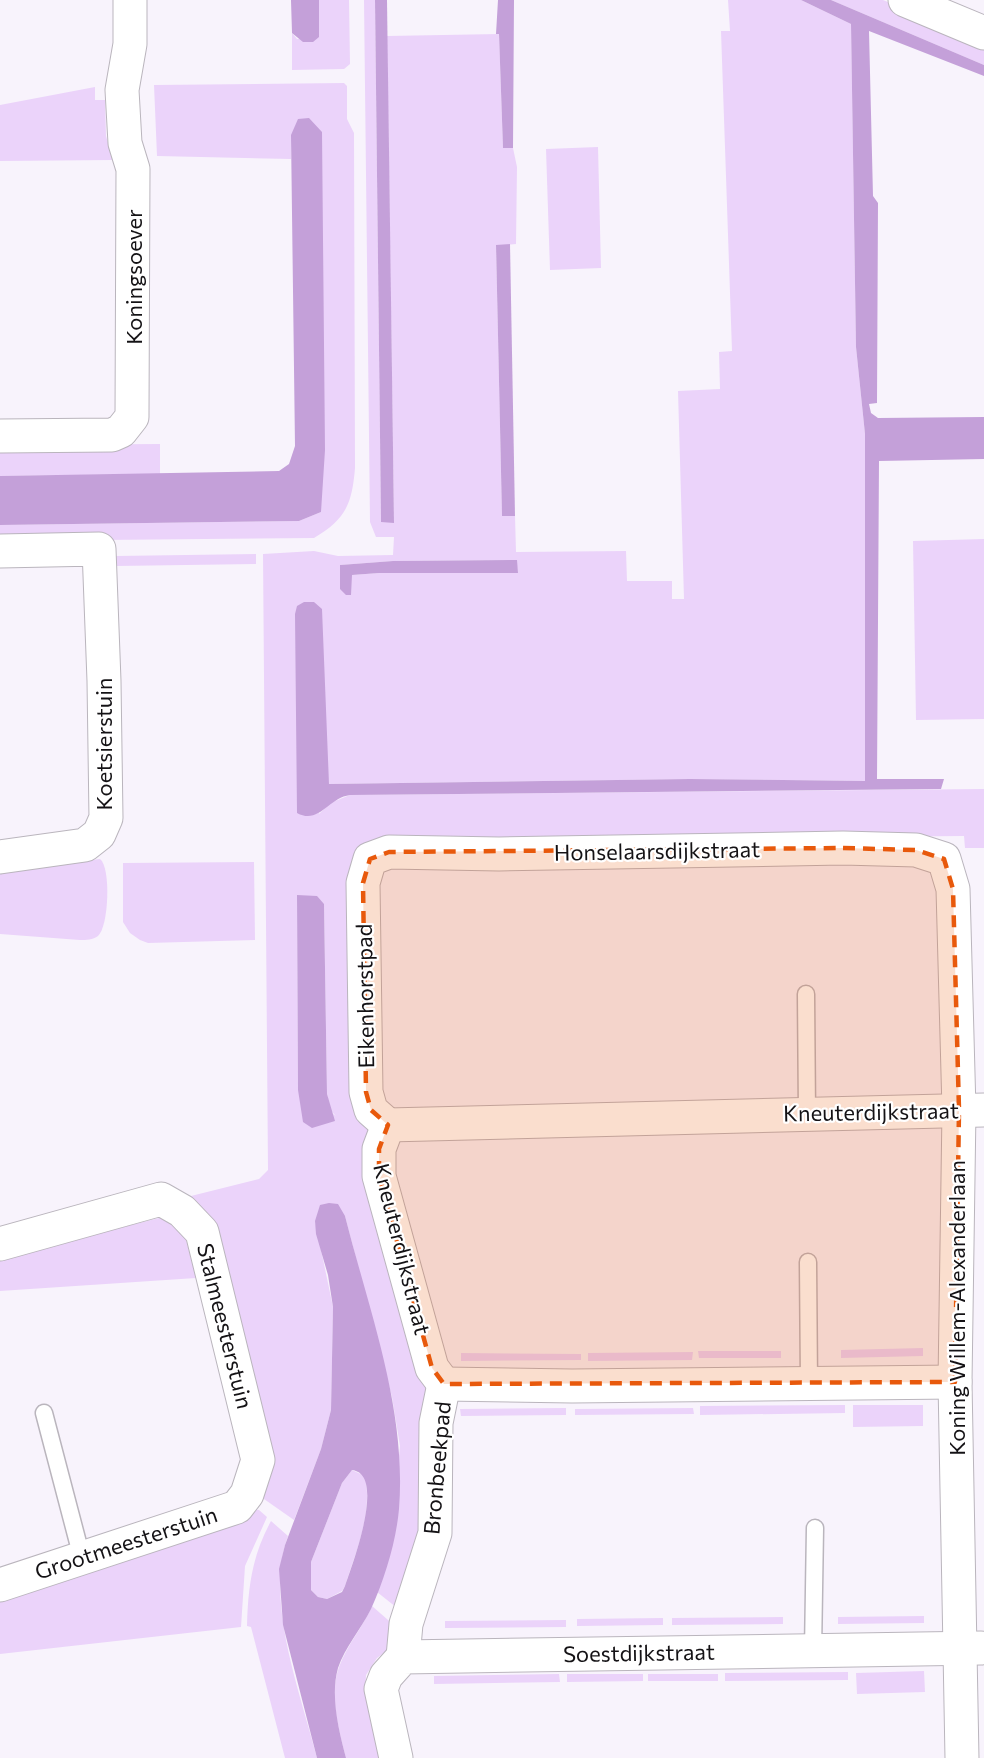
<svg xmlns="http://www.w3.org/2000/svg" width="984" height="1758" font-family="Commissioner,sans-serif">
  <rect width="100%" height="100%" fill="#f8f3fc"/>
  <!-- green -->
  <g fill="#ebd3fa" fill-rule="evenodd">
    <polygon points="319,0 349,0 350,64 344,69 292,70 292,33 297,39 319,37"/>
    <path d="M364 0H375L381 522H394L387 36 499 34 503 148H513L517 167 516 244 496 246 502 516H515L516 552 626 551 627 581H672V599H684L678 391 720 389 719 352 732 351 721 31H730L728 0H801L851 24 856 347 865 434V781L690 779 329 784 326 767 319 814 330 803 350 795 984 789V848H965L964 836 376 841 374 1129 366 1172 414 1366 430 1387V1487L401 1611 377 1592 388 1562 400 1446 392 1397 345 1216 315 1221 333 1307 331 1410 321 1449 294 1520 264 1499 187 1197 259 1179 268 1170 263 554 314 551 338 556 393 555 394 537H376L370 522ZM516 560 518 573H379L352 575 340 565 393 561ZM297 895 324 904 327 1094 330 1110 336 1116 298 1090Z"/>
    <polygon points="831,0 883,0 984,42 984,65"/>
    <path d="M344 83 347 86V119L354 133 355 468C352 504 346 519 314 538L0 541V525L299 521 321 512 291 135V159L157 156 154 85Z"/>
    <polygon points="95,87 95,100 105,100 106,136 113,160 0,161 0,105"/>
    <polygon points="598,147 601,268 550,270 546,149"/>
    <polygon points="160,444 160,474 0,476 0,445"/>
    <polygon points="984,539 984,719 916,720 913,541"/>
    <polygon points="256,554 256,564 116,566 116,556"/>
    <path d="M100 859C111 867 109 926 98 936 93 940 86 940 80 940L0 934V870Z"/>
    <polygon points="254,862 255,940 148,943 140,940 130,933 123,922 123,863"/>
    <polygon points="163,1217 184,1232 196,1278 0,1291 0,1258"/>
    <polygon points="923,1348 923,1356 841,1358 841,1350"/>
    <polygon points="698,1351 781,1351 781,1358 699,1358"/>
    <polygon points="693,1352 692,1360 588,1361 588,1353"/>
    <polygon points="461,1353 581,1354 581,1360 461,1361"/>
    <polygon points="845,1405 845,1413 700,1415 700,1406"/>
    <polygon points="923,1405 923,1426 853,1427 853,1405"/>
    <polygon points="566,1408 566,1415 461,1416 460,1409"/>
    <polygon points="693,1408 694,1414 575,1415 575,1409"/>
    <path d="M352 1470 365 1476C373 1513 356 1551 345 1586L342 1591 327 1599 318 1597 311 1590V1562L342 1483Z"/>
    <polygon points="251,1509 259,1510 267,1517 245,1566 241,1627 0,1654 0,1596"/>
    <path d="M271 1521 288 1536C264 1600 301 1694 317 1758H285L251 1627 247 1626C248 1587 252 1556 271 1521Z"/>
    <path d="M372 1606 396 1627 389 1649 377 1658 366 1675 365 1694 380 1758H346C339 1731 329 1694 339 1667 347 1645 363 1627 372 1606Z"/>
    <polygon points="924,1616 924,1623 838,1624 838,1617"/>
    <polygon points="783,1617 783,1624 672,1625 672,1618"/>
    <polygon points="663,1618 663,1625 577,1626 577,1619"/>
    <polygon points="566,1620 566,1627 445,1628 445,1621"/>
    <polygon points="924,1671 925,1692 857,1694 856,1673"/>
    <polygon points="848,1672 848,1680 725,1681 725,1673"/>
    <polygon points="559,1674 560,1682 434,1684 434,1676"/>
    <polygon points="567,1674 643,1674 643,1681 567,1682"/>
    <rect x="648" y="1674" width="70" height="7"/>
  </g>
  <!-- water -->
  <g fill="#c4a0d9" fill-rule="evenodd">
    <polygon points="291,0 319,0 319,37 313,42 303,42 292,33"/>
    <polygon points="375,0 387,0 394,523 381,522"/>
    <polygon points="498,0 514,0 513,148 503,148 499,34 496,34"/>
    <path d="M801 0H831L984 65V76L869 31 873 196 878 203 877 403 869 404 871 413 878 418 984 417V459L879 461 877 779H944L941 789 350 795C328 798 319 825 297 813L295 614 297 606 304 602H314L322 609 329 784 690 779 865 781V434L856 347 851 24Z"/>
    <polygon points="309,118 322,132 325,450 321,512 299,521 0,525 0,476 279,471 289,464 295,446 291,135 298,119"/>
    <polygon points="510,244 515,516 502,516 496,245"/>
    <polygon points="517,560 518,573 379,573 352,575 351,595 346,595 340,589 340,565 393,561"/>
    <polygon points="297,895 317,896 324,904 327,1094 335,1121 312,1128 303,1122 298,1090"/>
    <path d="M329 1203 338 1204 345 1216C369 1311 407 1409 399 1509 396 1542 385 1578 371 1609 361 1629 345 1647 338 1668 330 1696 339 1731 346 1758H317L283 1625 279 1569 285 1545 321 1449 331 1410 333 1307 328 1275 316 1234 315 1221 320 1205ZM352 1470C387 1474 352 1565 345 1586L342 1592 327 1599 318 1597 311 1590V1562L342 1483Z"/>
  </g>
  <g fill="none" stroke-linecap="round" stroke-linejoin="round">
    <defs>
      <g id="service">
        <polyline points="806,994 807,1114"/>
        <polyline points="808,1262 809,1384"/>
        <polyline points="44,1413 82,1558"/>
        <polyline points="813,1651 815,1528"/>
      </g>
      <g id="minor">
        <polyline points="905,0 984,33"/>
        <polyline points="0,436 112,435 121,431 132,417 133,169 125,143 122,90 130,44 130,0"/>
        <polyline points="0,551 99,549 104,681 106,818 99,834 85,845 0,857"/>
        <polyline points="388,1125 371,1110 366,1092 363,883 370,859 389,852 499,854 843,848 916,850 944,859 953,889 959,1110 955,1382 962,1758"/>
        <polyline points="388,1125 984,1110"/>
        <polyline points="388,1125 379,1149 379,1176 432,1368 444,1384"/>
        <polyline points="0,1244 161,1199 182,1211 202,1232 258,1460 247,1494 237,1507 0,1585"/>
        <polyline points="444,1384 572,1386 955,1382"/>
        <polyline points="403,1657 406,1624 435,1533 436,1423 444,1384"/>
        <polyline points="396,1758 381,1689 386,1676 403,1657 981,1648"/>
      </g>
    </defs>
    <!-- service casing -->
    <use href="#service" stroke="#bab5bd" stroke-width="19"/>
    <!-- minor casing -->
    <use href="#minor" stroke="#bab5bd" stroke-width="35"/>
    <!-- service -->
    <use href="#service" stroke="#fff" stroke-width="16"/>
    <!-- minor -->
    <use href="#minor" stroke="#fff" stroke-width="33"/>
  </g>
  <!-- marked area -->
  <path fill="#e8590c" fill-opacity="0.2" stroke="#e8590c" stroke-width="4.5" stroke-dasharray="12 8" stroke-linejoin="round" d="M843 848 916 850 944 859 953 889 959 1110 955 1382 444 1384 432 1368 379 1176V1149L388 1125 371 1110 366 1092 363 883 370 859 389 852Z"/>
  <g text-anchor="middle" stroke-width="4.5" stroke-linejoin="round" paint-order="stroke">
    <!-- street labels -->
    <g font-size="22" fill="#141215" stroke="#fff">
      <text transform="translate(134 277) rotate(-90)" y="8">Koningsoever</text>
      <text transform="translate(104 744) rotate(-90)" y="8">Koetsierstuin</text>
      <text transform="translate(657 851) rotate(-1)" y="8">Honselaarsdijkstraat</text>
      <text transform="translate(365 996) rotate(-91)" y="8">Eikenhorstpad</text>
      <text transform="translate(871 1112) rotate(-1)" y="8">Kneuterdijkstraat</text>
      <text transform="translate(402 1249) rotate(76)" y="8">Kneuterdijkstraat</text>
      <text transform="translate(957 1308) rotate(-90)" y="8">Koning Willem-Alexanderlaan</text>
      <text transform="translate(225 1326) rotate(76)" y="8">Stalmeesterstuin</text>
      <text transform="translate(437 1468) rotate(-85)" y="8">Bronbeekpad</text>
      <text transform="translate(126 1543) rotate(-18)" y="8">Grootmeesterstuin</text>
      <text transform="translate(639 1653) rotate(-1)" y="8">Soestdijkstraat</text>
    </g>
  </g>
</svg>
